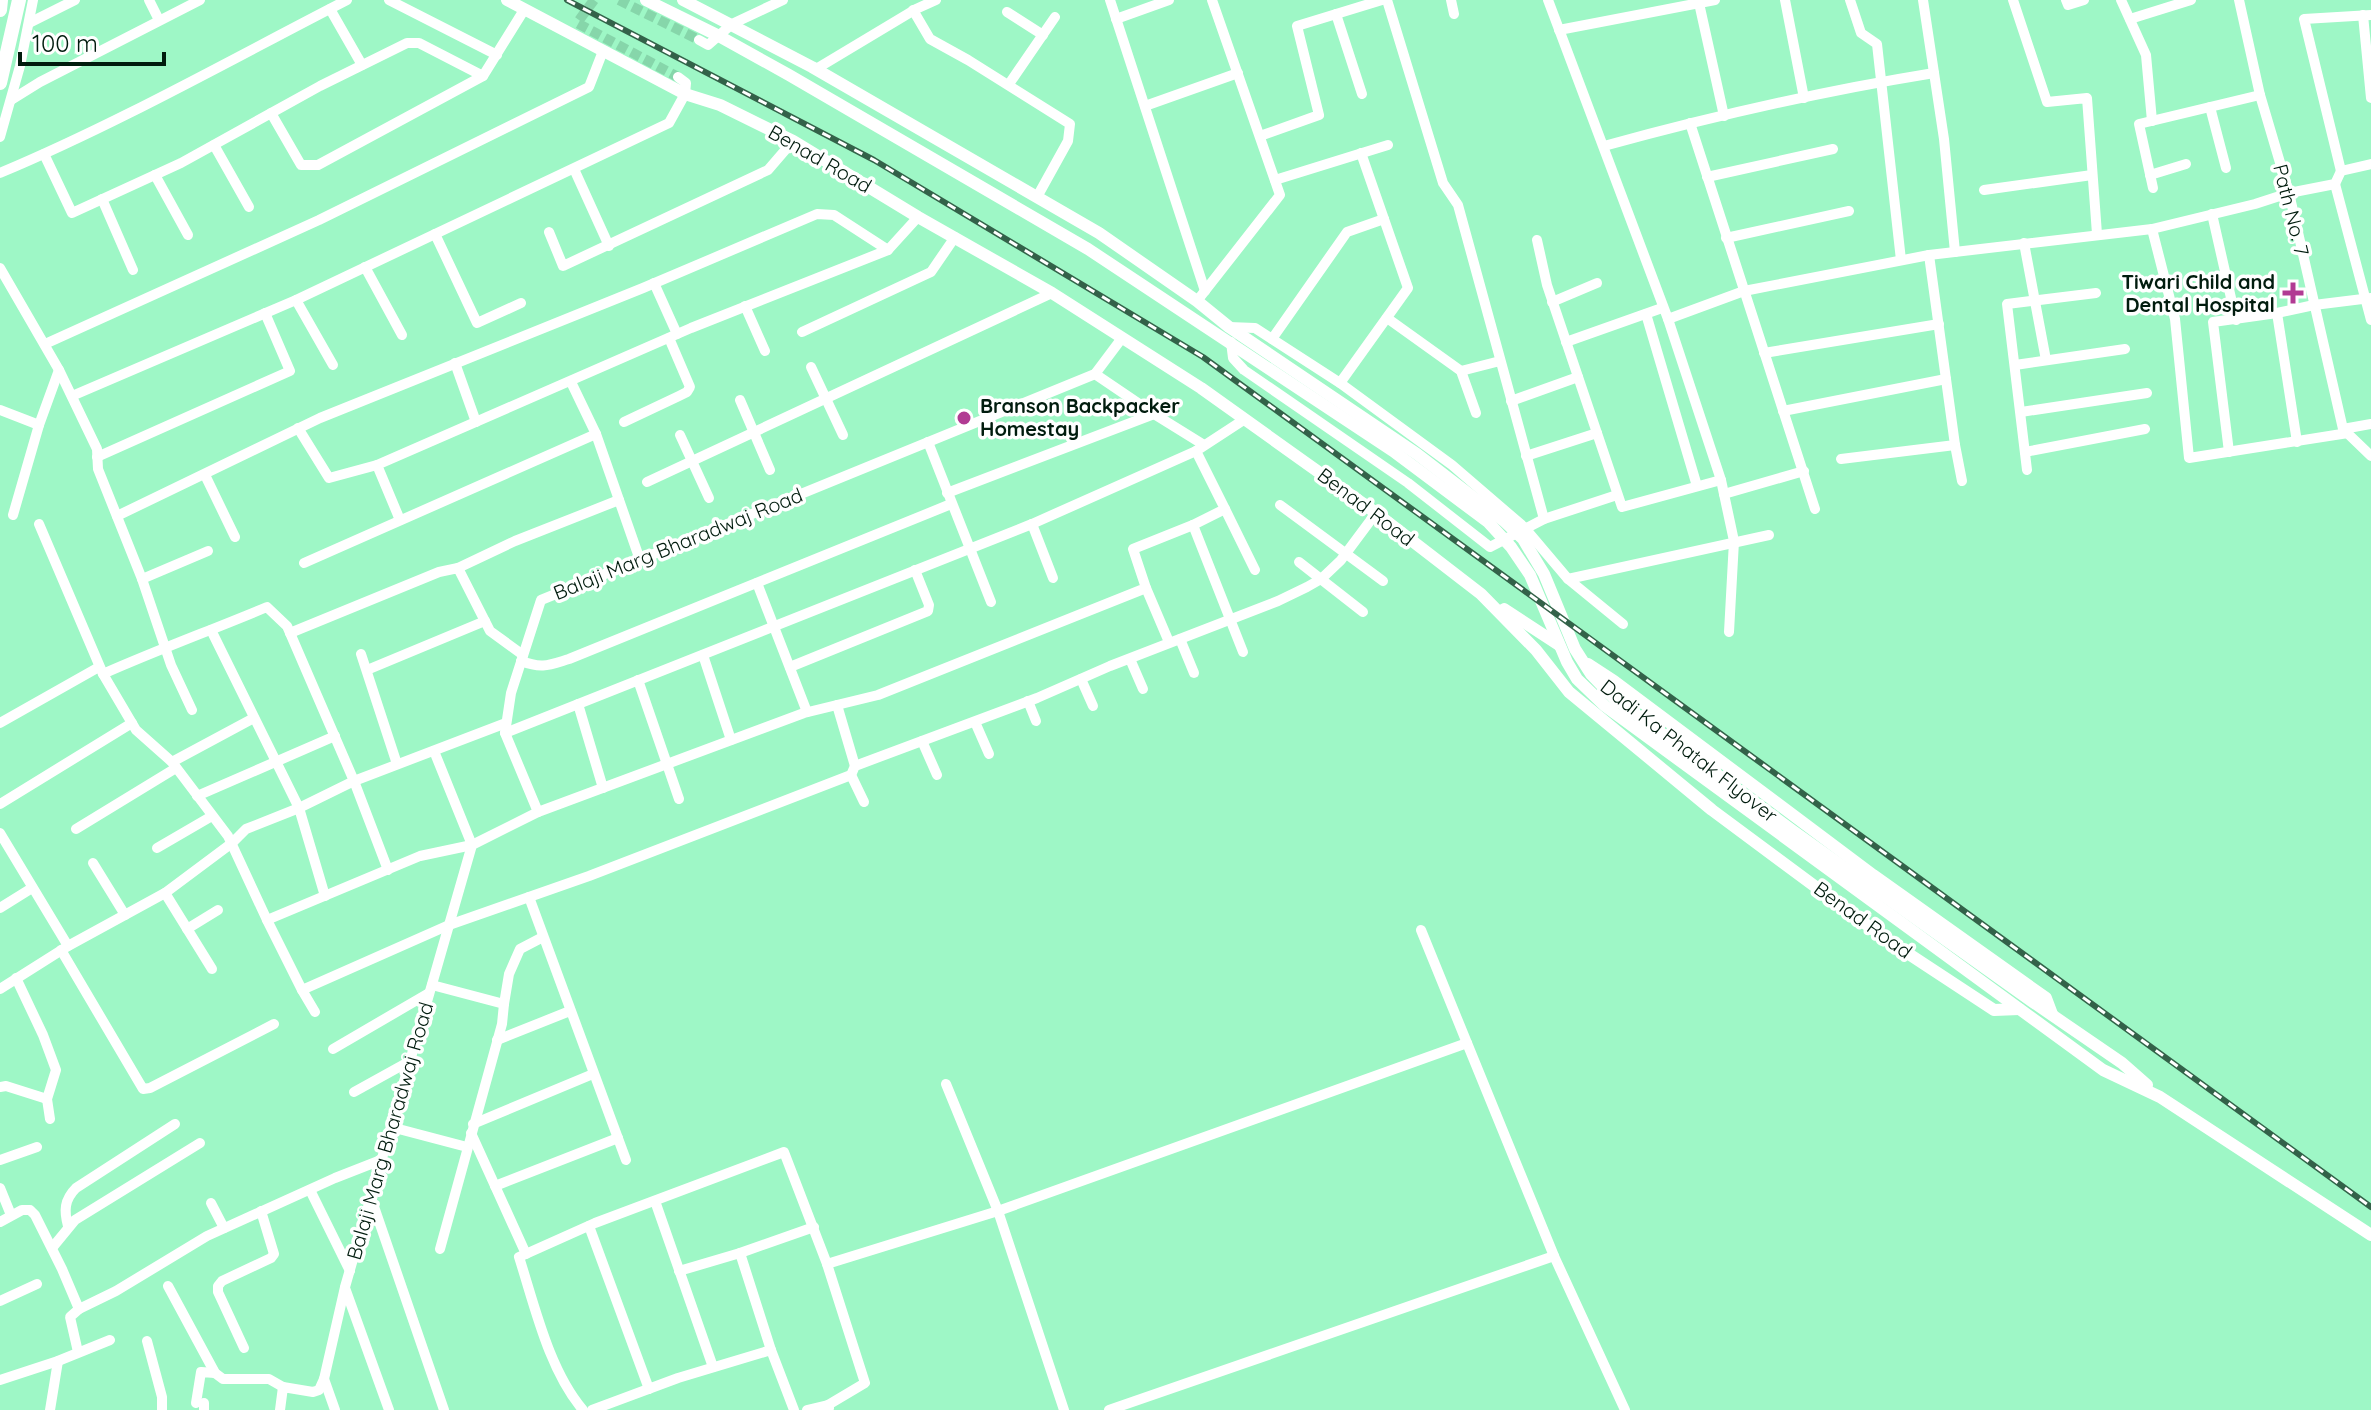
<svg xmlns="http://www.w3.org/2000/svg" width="2371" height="1410" font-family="Quicksand,sans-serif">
  <rect width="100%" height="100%" fill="#9ef7c6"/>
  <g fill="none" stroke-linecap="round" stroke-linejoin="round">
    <!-- minor-tunnel -->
    <g stroke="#86d6aa" stroke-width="10" stroke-dasharray="10 5" stroke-linecap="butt">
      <polyline points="594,0 577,23 678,77"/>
      <polyline points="619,0 699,40"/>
    </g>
    <!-- minor -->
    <g stroke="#fff" stroke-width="10">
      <polyline points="149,0 159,20"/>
      <polyline points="389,0 497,55"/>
      <polyline points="1110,0 1205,291"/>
      <polyline points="1387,0 1443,183 1458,205 1544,519"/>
      <polyline points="1451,0 1454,14"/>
      <polyline points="1548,0 1668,319 1721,480 1734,541 1729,632"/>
      <polyline points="1785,0 1804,98"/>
      <polyline points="1850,0 1861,33 1877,44 1901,260"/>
      <polyline points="1923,0 1944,139 1955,252"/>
      <polyline points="2013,0 2047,102 2087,98 2097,234"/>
      <polyline points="2066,0 2068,5 2084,0"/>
      <polyline points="2121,0 2146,55 2152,121"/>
      <polyline points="2239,0 2260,95 2289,193 2343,429 2371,456"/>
      <polyline points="1699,3 1724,116"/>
      <polyline points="330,9 362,65"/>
      <polyline points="913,10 930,39 968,60 1070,124 1068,141 1037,197"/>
      <polyline points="1007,12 1043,35"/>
      <polyline points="1336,14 1362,94"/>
      <polyline points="2363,15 2371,98"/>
      <polyline points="1116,19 1169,0"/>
      <polyline points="2130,19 2191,0"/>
      <polyline points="29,23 75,0"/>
      <polyline points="1559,30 1715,0"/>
      <polyline points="699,40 708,45 732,24 783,0"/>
      <polyline points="816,69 916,9 936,0"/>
      <polyline points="1009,84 1055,17"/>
      <polyline points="11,100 40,82 200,0"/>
      <polyline points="1145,106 1238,73"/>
      <polyline points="2210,107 2226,168"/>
      <polyline points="271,113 301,165 318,165 483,76 524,10"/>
      <polyline points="1690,123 1815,509"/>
      <polyline points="1260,136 1319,115 1297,26 1382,0"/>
      <polyline points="0,137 20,66 33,0"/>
      <polyline points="214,145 249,207"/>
      <path d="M1604 146C1713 116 1823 91 1934 73"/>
      <polyline points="44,154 72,213 181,163 320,86 407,43 419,43 483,76"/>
      <polyline points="574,169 609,246"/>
      <polyline points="2341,171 2304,19 2371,15"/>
      <path d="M0 173C119 123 232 59 347 0"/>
      <polyline points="155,175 188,235"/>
      <polyline points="2150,175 2186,164"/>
      <polyline points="1707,177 1833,149"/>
      <polyline points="1275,180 1388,145"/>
      <polyline points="2335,184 2371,320"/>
      <polyline points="2153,188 2139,124 2260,95"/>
      <polyline points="1984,190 2092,175"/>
      <polyline points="102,199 133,270"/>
      <polyline points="2212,214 2236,320"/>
      <polyline points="2152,229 2175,319 2189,458 2348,433"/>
      <polyline points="549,232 563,266 768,170 793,141"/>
      <polyline points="435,234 477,323 521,303"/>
      <polyline points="1726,238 1849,211"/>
      <polyline points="1537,240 1547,285 1622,507 1721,480"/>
      <polyline points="2024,243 2046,360"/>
      <polyline points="365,267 402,335"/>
      <polyline points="0,268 59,370 97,449 98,469 142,579 171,665 192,710"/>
      <polyline points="654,283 677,334"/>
      <polyline points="296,300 333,365"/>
      <polyline points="1197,301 1280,195 1212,0"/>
      <polyline points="1552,302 1597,283"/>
      <polyline points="745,306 765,351"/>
      <polyline points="2277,313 2297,442"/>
      <polyline points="1646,314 1697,486"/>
      <polyline points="1387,318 1461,371 1476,413"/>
      <polyline points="1668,319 1744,291 1929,255 2152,229 2255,204 2289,193 2335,184 2341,171 2371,164"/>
      <polyline points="1229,327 1255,328 1340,383 1452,465 1524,527 1568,579 1623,624"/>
      <polyline points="802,332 931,272 955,237"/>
      <polyline points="1272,339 1347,232 1384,219"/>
      <polyline points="1231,342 1233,358 1244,370 1408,483 1490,547 1544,519 1617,495"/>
      <polyline points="1566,342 1662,308"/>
      <polyline points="45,344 319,220 589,87 603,51"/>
      <polyline points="1764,353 1939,324"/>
      <polyline points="455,363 476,422"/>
      <polyline points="2015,365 2125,349"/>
      <polyline points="811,367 843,435"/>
      <polyline points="1461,371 1500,361"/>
      <polyline points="571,382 596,434 640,560"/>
      <polyline points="1340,383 1408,288 1361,153"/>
      <polyline points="72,396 296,300 669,123 685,94 686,83 678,77"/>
      <polyline points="740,400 770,470"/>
      <polyline points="1511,401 1578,377"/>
      <polyline points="0,410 39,425"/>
      <polyline points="1783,411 1946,379"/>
      <polyline points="2021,412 2147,393"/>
      <polyline points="1154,414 1204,445"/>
      <polyline points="624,422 679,396 687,392 690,387 669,338"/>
      <polyline points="298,428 329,478 377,465"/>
      <polyline points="2343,429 2371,424"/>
      <polyline points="680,435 709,498"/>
      <polyline points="928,442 991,602"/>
      <polyline points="1955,445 1962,481"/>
      <polyline points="2025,452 2145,429"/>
      <polyline points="2229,452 2213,322 2277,313 2314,305 2371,298"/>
      <polyline points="1526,456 1597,433"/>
      <polyline points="97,457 290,371 265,313"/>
      <polyline points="1841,459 1955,445 1929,255"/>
      <polyline points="2027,470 2007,304 2096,293"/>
      <polyline points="205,475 235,537"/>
      <polyline points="647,482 1052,293"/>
      <polyline points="947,493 1154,414 1095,374"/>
      <polyline points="1724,494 1804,471"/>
      <polyline points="1280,505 1383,581"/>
      <polyline points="1225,509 1255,570"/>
      <polyline points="13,515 39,425 59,370"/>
      <polyline points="117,516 320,418 643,288 817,214 834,215 888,250"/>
      <polyline points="400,520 377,465 691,328 888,250 918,217"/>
      <path d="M39 524 103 674C157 650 212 630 267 607L287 626 354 781 388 870"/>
      <polyline points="1032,524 1053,578"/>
      <polyline points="1193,525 1243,652"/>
      <polyline points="1299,562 1363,612"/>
      <polyline points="304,563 596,434"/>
      <polyline points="458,568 515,541 619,500"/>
      <polyline points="142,579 208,551"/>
      <polyline points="1568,579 1769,535"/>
      <polyline points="757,583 807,712"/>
      <polyline points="1146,588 1169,642"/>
      <polyline points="211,630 299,808 325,896"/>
      <polyline points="290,633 439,572 458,568 490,631 523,655"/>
      <polyline points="1180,639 1194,673"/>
      <polyline points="361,654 397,764"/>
      <polyline points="703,655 731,740"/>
      <polyline points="1130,659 1143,689"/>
      <path d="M521 661C542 669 549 665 569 659L951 504"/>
      <polyline points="790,667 928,611 929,605 915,570"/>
      <polyline points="367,670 485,621"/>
      <polyline points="103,674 136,730 172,762 228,836 267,920 420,856 472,845 434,751"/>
      <polyline points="1081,679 1093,706"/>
      <polyline points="638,680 679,799"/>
      <polyline points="1028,701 1036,721"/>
      <polyline points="578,704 603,788"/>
      <polyline points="837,705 855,766"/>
      <polyline points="975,722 989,754"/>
      <polyline points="0,723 99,667"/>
      <polyline points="505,733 1032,524 1196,451"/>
      <polyline points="922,741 937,775"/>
      <polyline points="172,762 254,718"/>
      <polyline points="851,775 864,802"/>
      <polyline points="197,796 335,736"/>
      <polyline points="0,804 132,723"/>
      <polyline points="538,812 804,713 878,695 1146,588 1133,549 1193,525 1225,509 1196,451 1245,419"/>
      <polyline points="76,829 176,768"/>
      <polyline points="0,833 68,946"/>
      <polyline points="157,848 212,816"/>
      <polyline points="93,863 125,915"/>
      <polyline points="165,893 212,969"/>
      <polyline points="529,897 626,1160"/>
      <polyline points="0,908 32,888"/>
      <polyline points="267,920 302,990 449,925 589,876 851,775 855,766 1037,698 1110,666 1278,601 1307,587 1321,579 1341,560 1376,513"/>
      <polyline points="187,929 218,910"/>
      <polyline points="1421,930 1467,1043"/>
      <polyline points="61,950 143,1089 150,1088 274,1024"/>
      <polyline points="16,978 43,1035 56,1070 47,1099 50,1119"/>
      <polyline points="432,985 504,1004 502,1024 440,1249"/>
      <polyline points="0,989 68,946 165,893 232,843 246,829 299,808 354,781 506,723"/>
      <polyline points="302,990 315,1012"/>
      <polyline points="504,1004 509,974 520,949 543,937"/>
      <polyline points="497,1040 570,1011"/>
      <polyline points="333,1049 429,993"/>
      <polyline points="946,1084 998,1211 1064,1410"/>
      <polyline points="0,1087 6,1086 47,1099"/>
      <polyline points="354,1092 410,1061"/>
      <polyline points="473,1124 593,1074"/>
      <polyline points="391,1127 467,1147"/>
      <polyline points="471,1133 526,1254"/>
      <polyline points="0,1160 37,1147"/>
      <polyline points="495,1186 618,1138"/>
      <polyline points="0,1188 11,1215"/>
      <polyline points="310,1190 350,1271"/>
      <polyline points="371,1198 444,1410"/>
      <polyline points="655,1201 713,1367"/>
      <polyline points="211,1203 224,1228"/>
      <polyline points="0,1222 22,1210 30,1210 35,1215 62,1269 79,1309 116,1291 207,1236 335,1178 381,1160"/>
      <path d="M68 1226C64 1211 64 1200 76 1188L175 1124"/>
      <polyline points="589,1226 649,1389"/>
      <polyline points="52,1248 75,1220 200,1143"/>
      <polyline points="740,1253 814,1227"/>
      <polyline points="827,1264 998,1211 1467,1043 1554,1256 1625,1410"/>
      <polyline points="679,1271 740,1253 771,1350"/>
      <polyline points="168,1286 215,1373 223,1379 269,1379 283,1387"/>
      <polyline points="345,1288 389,1410"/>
      <polyline points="0,1301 37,1284"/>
      <polyline points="147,1341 162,1397 162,1410"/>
      <polyline points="244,1348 218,1292 218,1286 222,1281 271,1258 274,1254 261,1211"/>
      <polyline points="78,1352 70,1317 79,1309"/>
      <polyline points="324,1379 335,1410"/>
      <polyline points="0,1380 58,1361 110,1340"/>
      <polyline points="196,1403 201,1372 215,1373"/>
      <polyline points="50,1410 58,1361"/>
      <polyline points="204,1410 204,1403"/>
      <polyline points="280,1410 283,1387 313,1392 319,1390 324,1379 345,1287 472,845 538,812 505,733 511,693 541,600 1095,374 1122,338"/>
      <path d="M583 1410C549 1370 535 1307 519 1257L595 1223 784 1152 827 1264 865 1383 828 1405"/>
      <polyline points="592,1410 678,1378 771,1350 794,1410"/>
      <polyline points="807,1410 828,1405 829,1408"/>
      <polyline points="1109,1410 1554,1256"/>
    </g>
    <!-- major -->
    <g stroke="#fff" stroke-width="12">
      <polyline points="507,0 685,94 720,105 793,141 918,217 1052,293 1201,388 1376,513 1481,594 1536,650 1569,692 1712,810 1886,939 1994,1010 2019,1009"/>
      <polyline points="646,0 717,35 789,75 1088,249 1393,451 1488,522 1511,547 1530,575 1567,662 1577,679 1605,706 2103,1070 2160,1097 2371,1235"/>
      <polyline points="683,0 812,67 1099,233 1197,301 1229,327 1417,454 1504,521 1523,539 1544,574 1575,649 1591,674 1614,698 1793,831 2033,1002 2122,1063 2147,1085"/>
      <polyline points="1504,609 1559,645"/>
      <polyline points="1588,664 1614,681 1873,875 2046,998 2052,1014"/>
    </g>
    <!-- highway -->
    <g stroke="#fff" stroke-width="14">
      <polyline points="0,10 1,0"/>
      <polyline points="0,83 19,0"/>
    </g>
    <defs>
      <polyline id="rail" points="567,0 874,160 1203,357 2371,1207"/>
    </defs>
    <!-- rail casing -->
    <use href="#rail" stroke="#336249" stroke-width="6"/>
    <!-- rail -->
    <use href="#rail" stroke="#fff" stroke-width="3" stroke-dasharray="9" stroke-linecap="butt"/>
  </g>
  <!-- markers -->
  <g fill="#b13b93" stroke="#fff" stroke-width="3">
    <path d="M2289 281h8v8h8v8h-8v8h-8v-8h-8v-8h8z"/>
    <circle cx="964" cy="418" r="8"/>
  </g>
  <g text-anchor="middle" stroke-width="7" stroke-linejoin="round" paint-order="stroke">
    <!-- street labels -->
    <g font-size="20" fill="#011c0e" stroke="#fff">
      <text transform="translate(820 159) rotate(30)" y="7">Benad Road</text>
      <text transform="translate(2291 210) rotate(76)" y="7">Path No. 7</text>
      <text transform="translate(1366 507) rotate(37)" y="7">Benad Road</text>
      <text transform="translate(678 544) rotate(-22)" y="7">Balaji Marg Bharadwaj Road</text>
      <text transform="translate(1689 751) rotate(38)" y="7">Dadi Ka Phatak Flyover</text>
      <text transform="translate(1863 920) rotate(36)" y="7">Benad Road</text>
      <text transform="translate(390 1131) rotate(-74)" y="7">Balaji Marg Bharadwaj Road</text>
    </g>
    <!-- poi labels -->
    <g font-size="20" font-weight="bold" fill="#011c0e" stroke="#fff" text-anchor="end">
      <text x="2275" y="289">Tiwari Child and<tspan x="2275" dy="23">Dental Hospital</tspan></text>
      <text x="980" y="413" text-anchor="start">Branson Backpacker<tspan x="980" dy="23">Homestay</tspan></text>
    </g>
  </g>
  <!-- scale -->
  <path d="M20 52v12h144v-12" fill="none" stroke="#011c0e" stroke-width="4"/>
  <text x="32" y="52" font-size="24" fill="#011c0e" stroke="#ffffff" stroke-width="6" paint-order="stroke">100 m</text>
</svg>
